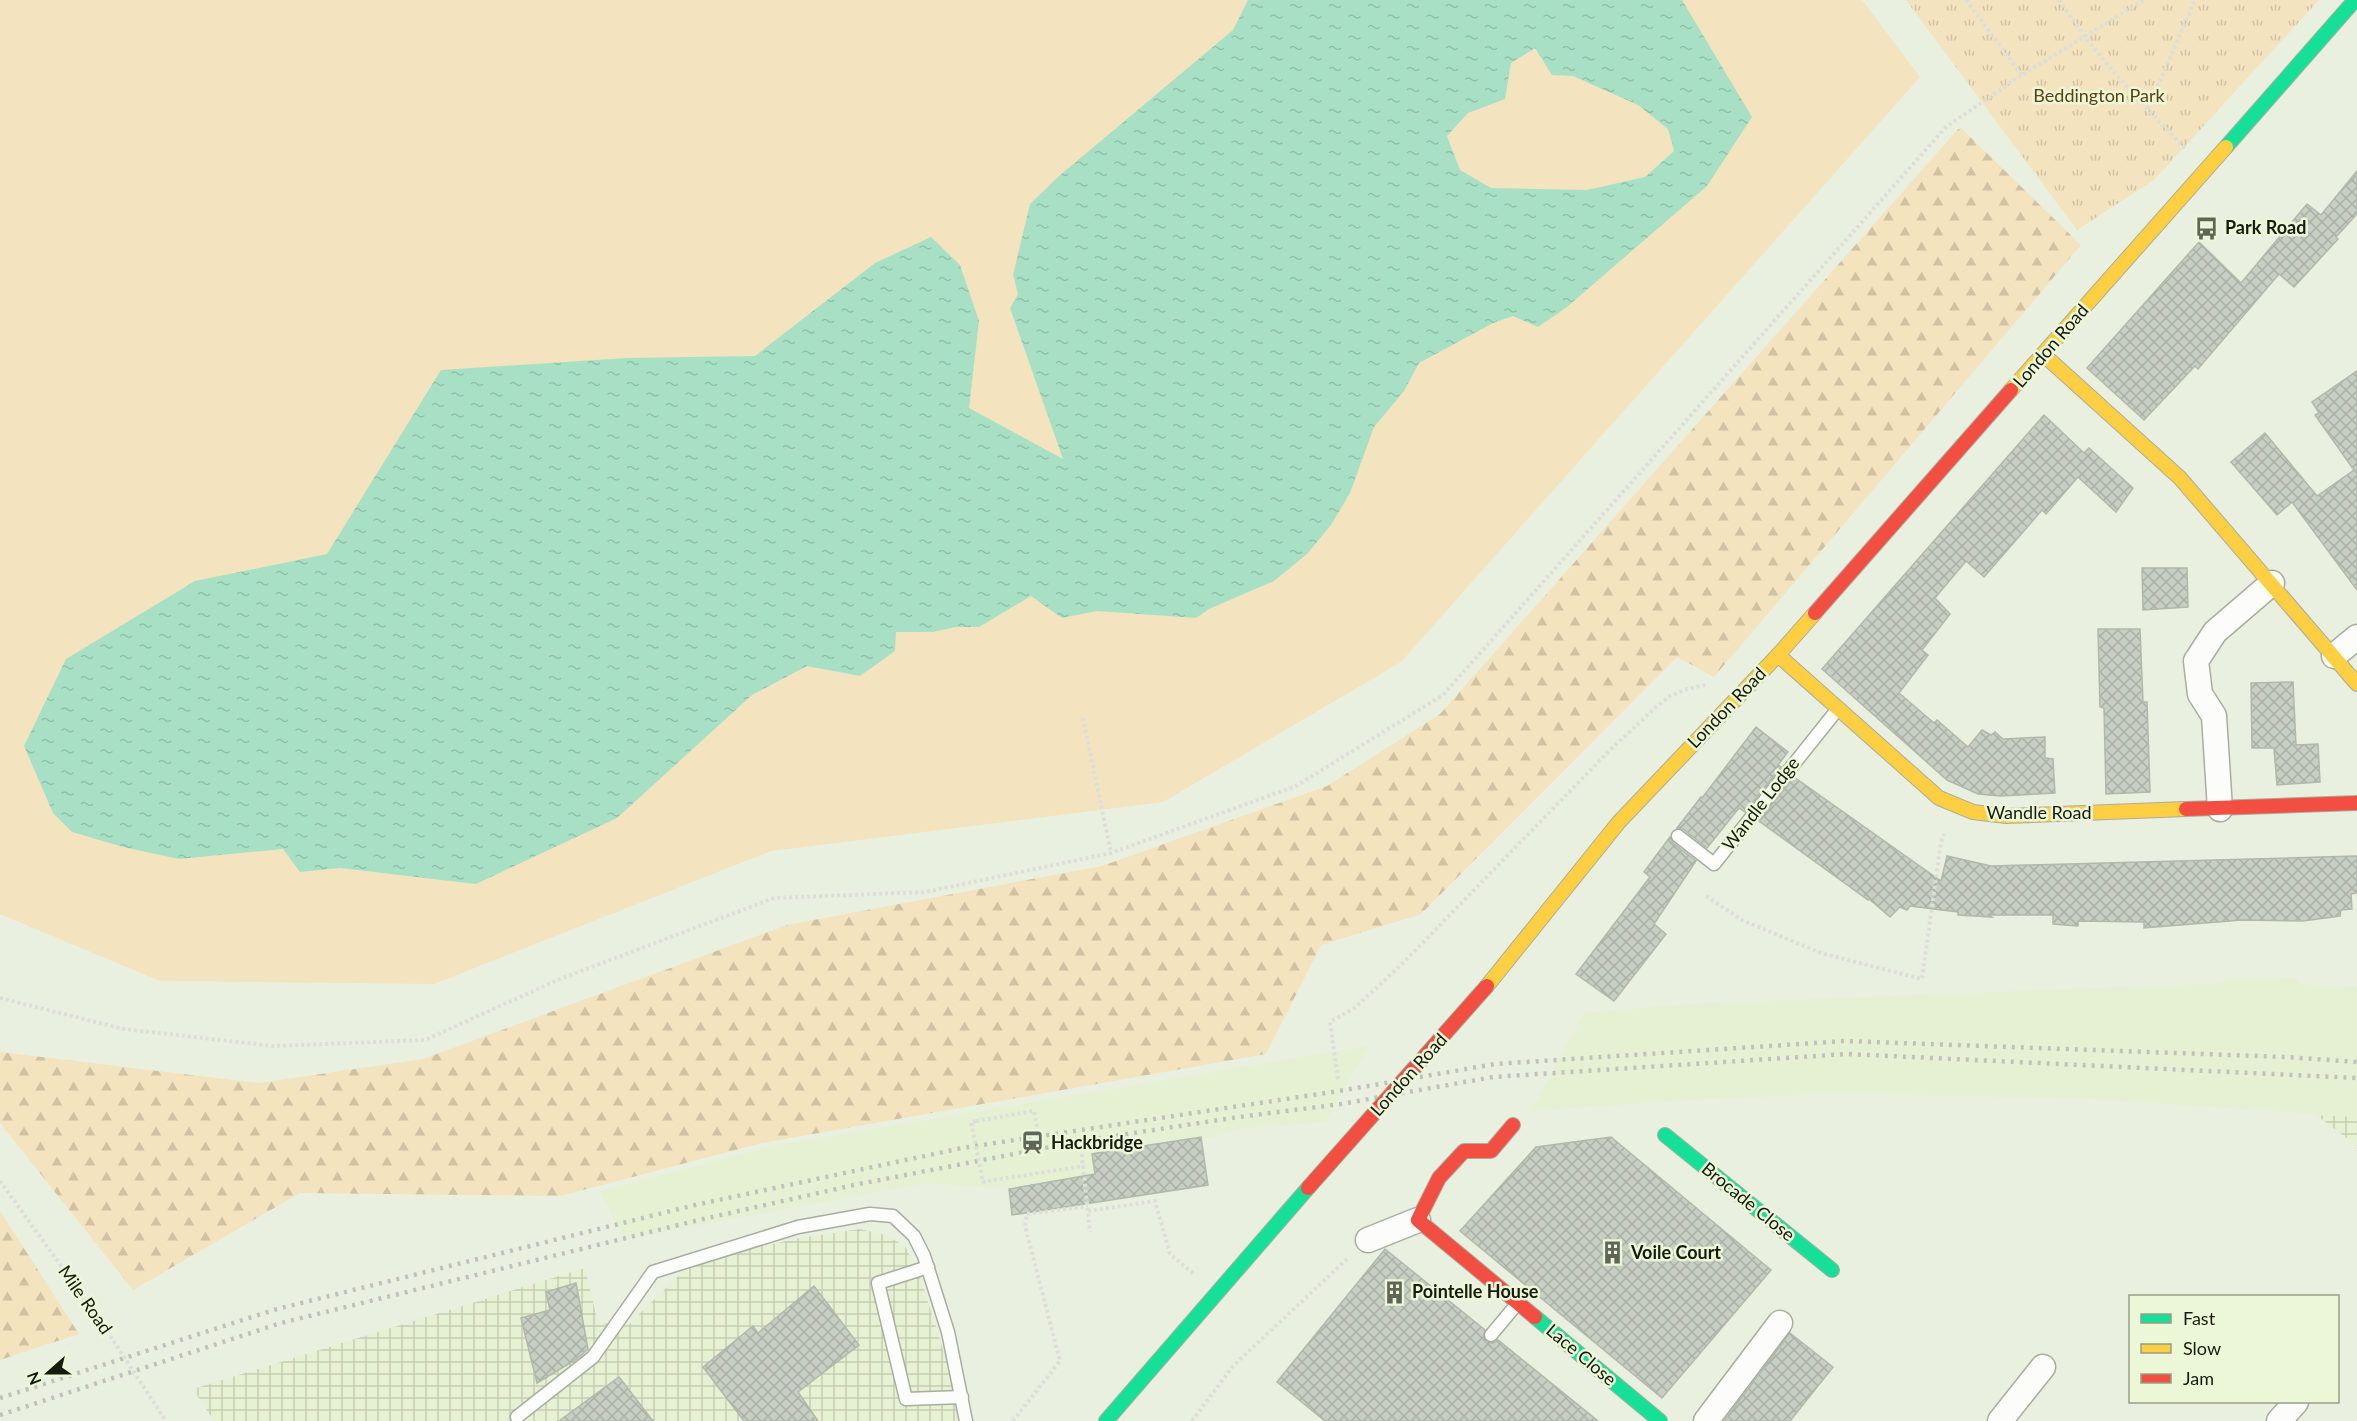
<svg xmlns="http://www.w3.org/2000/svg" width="2357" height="1421" font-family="Lato,sans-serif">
  <defs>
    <pattern id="industrial-grid" width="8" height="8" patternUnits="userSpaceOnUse" patternTransform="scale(1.5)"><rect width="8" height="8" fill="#e6f0d3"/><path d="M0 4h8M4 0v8" fill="none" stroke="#c5cdb4"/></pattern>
    <pattern id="forest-firs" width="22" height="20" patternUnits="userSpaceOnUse" patternTransform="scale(1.5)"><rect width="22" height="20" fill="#f3e3bf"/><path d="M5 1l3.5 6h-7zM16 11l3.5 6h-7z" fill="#d0c2a3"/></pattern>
    <pattern id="park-tufts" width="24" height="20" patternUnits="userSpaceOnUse" patternTransform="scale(1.5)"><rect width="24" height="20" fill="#f3e3bf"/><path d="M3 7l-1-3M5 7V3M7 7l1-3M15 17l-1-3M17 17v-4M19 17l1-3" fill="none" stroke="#d0c2a3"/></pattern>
    <pattern id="water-ripples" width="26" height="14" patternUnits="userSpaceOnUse" patternTransform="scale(1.5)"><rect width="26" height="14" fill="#a8e0c6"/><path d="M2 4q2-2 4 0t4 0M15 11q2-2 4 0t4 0" fill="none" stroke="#90c0a9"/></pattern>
    <pattern id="building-cross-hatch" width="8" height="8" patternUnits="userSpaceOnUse" patternTransform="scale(1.5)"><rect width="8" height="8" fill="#c7cec2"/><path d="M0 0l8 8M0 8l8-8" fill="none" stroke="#aab0a6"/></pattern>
  </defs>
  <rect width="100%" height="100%" fill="#eaf0df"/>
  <!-- built -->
  <g fill="#e6f0d3">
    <polygon points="2225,978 2298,979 2299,984 2357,987 2357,1117 2081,1098 1829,1094 1687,1100 1531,1111 1584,1013 1686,1004 2224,983"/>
    <polygon points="1369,1046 1325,1122 1239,1129 1081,1177 1084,1203 1012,1215 1008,1189 926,1183 624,1239 600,1191 778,1145"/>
  </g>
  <!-- industrial -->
  <g fill="url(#industrial-grid)">
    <polygon points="2316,1115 2357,1117 2357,1146"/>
    <polygon points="860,1229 885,1235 905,1246 921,1280 954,1384 961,1421 214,1421 193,1389 585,1268 598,1323 628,1325 694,1261 800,1238"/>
  </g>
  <!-- grass -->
  <polygon fill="#f3e3bf" points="0,0 1862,0 1920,77 1401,662 1163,802 771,851 434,984 160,981 0,914"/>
  <!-- forest -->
  <g fill="url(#forest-firs)">
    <polygon points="1960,127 2081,245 1714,677 1677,657 1421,914 1321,945 1266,1054 762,1143 560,1196 300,1193 133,1290 0,1123 0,1052 259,1083 423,1059 787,925 1102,866 1327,786 1440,714"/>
    <polygon points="0,1211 79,1334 0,1360"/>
  </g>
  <!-- park -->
  <polygon fill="url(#park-tufts)" points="1906,0 2319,0 2154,180 2077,230"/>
  <!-- water -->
  <path fill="url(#water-ripples)" fill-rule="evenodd" d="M1248 0H1682L1752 117 1707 186 1567 307 1538 327 1513 316 1493 323 1419 363 1404 391 1374 427 1350 493 1331 525 1307 554 1274 581 1209 609 1196 618 1097 611 1062 618 1031 596 979 627H955L933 632H896L895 651 860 676 807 666 752 695 617 818 476 884 340 868 300 872 283 849 179 859 123 847 72 832 53 813 24 746 66 659 195 581 327 554 441 370 627 358 755 356 875 263 931 237 960 265 979 321 969 408 1063 459 1010 308 1018 294 1013 275 1030 204 1059 176 1233 30ZM1535 48 1552 75 1573 76 1638 105 1668 129 1674 151 1645 177 1587 190 1491 188 1460 170 1447 136 1468 113 1505 99 1511 63Z"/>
  <!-- building -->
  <g fill="url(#building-cross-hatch)" stroke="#b1b8ac" stroke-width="1.5">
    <polygon points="2357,171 2357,214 2336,237 2338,239 2294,287 2279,274 2198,369 2195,366 2144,420 2087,368 2199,242 2241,283 2307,204 2321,215"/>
    <polygon points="2357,371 2357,590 2292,502 2277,515 2231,462 2265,433 2317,496 2354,470 2315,415 2319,413 2312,402"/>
    <polygon points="2044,415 2084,453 2089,448 2133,488 2116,512 2078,477 2046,514 2042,510 1984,577 1966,561 1935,598 1950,614 1922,650 1928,655 1899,693 1934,723 1937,720 1968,747 1982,730 1991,735 1995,732 2003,739 2045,737 2045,758 2053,759 2055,793 2000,796 1978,794 1947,780 1822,669"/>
    <polygon points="2142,568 2187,568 2188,607 2143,610"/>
    <polygon points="2098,629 2140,629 2143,702 2147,702 2150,792 2106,794 2104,708 2100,707"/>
    <polygon points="2293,682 2296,745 2318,744 2320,782 2277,785 2274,748 2252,748 2251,683"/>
    <polygon points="1756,727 1788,752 1778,765 1781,767 1745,812 1739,808 1707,848 1683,829 1677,828 1701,797 1702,798"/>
    <polygon points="1794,777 1941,881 1947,856 1991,866 2357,856 2357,893 2351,894 2352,909 2341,910 2340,916 2303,921 2242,920 2144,928 2144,922 2078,921 2078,926 2053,924 2053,915 1989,915 1992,917 1958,915 1958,912 1910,906 1907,910 1900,907 1890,917 1869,899 1868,900 1759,821"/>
    <polygon points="1670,837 1673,843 1696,861 1654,924 1666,934 1614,1001 1576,974 1650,877 1644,872"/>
    <polygon points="1201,1137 1208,1185 1012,1215 1009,1189 1095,1174 1092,1154"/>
    <polygon points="1611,1137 1771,1270 1662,1398 1460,1231 1536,1147"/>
    <polygon points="1385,1249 1485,1330 1483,1337 1486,1342 1493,1343 1498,1340 1598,1421 1325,1421 1277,1382"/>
    <polygon points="576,1283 588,1349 577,1359 537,1383 521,1318 550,1310 546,1292"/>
    <polygon points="814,1286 859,1345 798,1392 818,1421 744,1421 703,1367 753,1326 758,1333"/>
    <polygon points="1790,1333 1833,1367 1790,1421 1724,1421"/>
    <polygon points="619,1377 653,1421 559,1421"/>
  </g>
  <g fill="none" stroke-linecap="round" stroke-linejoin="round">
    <defs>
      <g id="lane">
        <polyline points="1678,836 1714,864 1837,710"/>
        <polyline points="928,1267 878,1283 906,1399 962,1397"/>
        <polyline points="1491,1335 1517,1304"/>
        <polyline points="517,1417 593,1357 653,1272 798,1227 870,1214 893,1216 914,1236 924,1256 948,1332 966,1421"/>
      </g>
      <g id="street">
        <polyline points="2334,656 2357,637"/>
        <polyline points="2220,809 2214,716 2200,694 2196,661 2215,632 2272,583"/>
        <polyline points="1368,1240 1418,1220"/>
        <polyline points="1706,1421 1780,1323"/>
        <polyline points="2000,1421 2043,1367"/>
        <polyline points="2279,1421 2296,1402"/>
      </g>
      <g id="fast">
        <polyline points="2226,147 2355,0"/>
        <polyline points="1665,1135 1832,1270"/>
        <polyline points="1535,1317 1660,1421"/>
        <polyline points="1106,1421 1308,1188"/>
      </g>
      <g id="slow">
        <polyline points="2044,355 2180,478 2357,684"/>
        <polyline points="2011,390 2226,147"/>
        <polyline points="1778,655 1939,798 1973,812 2006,816 2186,809"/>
        <polyline points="1487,986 1619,822 1778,655 1815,613"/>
      </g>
      <g id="jam">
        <polyline points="1815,613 2011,390"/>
        <polyline points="2186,809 2357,803"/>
        <polyline points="1513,1125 1491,1151 1464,1151 1439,1178 1418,1220 1535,1317"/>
      </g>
    </defs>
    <!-- lane casing -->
    <use href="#lane" stroke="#a9ada0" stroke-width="15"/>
    <!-- street casing -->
    <use href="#street" stroke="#a9ada0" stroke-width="27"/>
    <!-- fast casing -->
    <use href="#fast" stroke="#a9ada0" stroke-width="16"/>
    <!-- slow casing -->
    <use href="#slow" stroke="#a9ada0" stroke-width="16"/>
    <!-- jam casing -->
    <use href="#jam" stroke="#a9ada0" stroke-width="16"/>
    <!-- path -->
    <g stroke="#dcdfd9" stroke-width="4" stroke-dasharray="3 3" stroke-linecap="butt">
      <polyline points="1966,0 2022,75"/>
      <path d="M2059 0C2095 54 2139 102 2185 148"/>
      <polyline points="2148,109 2195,0"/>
      <polyline points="1083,718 1111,853"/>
      <polyline points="1706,896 1742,920 1821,953 1922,979 1941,842 1944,834"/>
      <polyline points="0,998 124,1029 273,1046 425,1040 560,979 774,898 925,892 1111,853 1296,786 1443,695 1946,127 2022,75 2144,0"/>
      <polyline points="1338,1079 1330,1022 1356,1007 1406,960 1608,752 1655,708 1670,696 1687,689 1705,685"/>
      <polyline points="976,1121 1034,1111 1037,1127"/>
      <polyline points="1081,1148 1090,1232"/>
      <polyline points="0,1181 97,1316"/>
      <polyline points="988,1181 1084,1166"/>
      <polyline points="1088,1211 1155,1201 1170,1254 1194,1274"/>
      <polyline points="1013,1421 1060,1361 1025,1226 1027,1214 1088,1206"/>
      <polyline points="1192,1421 1233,1366 1348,1258"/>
    </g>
    <!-- lane -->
    <use href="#lane" stroke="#fcfdfa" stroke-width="12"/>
    <!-- street -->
    <use href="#street" stroke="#fcfdfa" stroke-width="24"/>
    <!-- fast -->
    <use href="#fast" stroke="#16e098" stroke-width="14"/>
    <!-- slow -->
    <use href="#slow" stroke="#ffcf43" stroke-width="14"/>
    <!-- jam -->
    <use href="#jam" stroke="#f24e42" stroke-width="14"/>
    <!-- rail -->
    <g stroke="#c0c1bc" stroke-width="4.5" stroke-dasharray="3 6" stroke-linecap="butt">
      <polyline points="0,1398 277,1309 695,1205 962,1148 1339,1091 1495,1064 1845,1041 2286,1057 2357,1062"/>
      <polyline points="0,1415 281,1323 699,1220 854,1185 1081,1141 1239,1117 1341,1104 1493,1077 1847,1054 2357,1078"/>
    </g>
    <defs>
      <polyline id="jam-bridge" points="1308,1188 1487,986"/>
    </defs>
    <!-- jam-bridge casing -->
    <use href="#jam-bridge" stroke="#a0a08a" stroke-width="16" stroke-linecap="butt"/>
    <!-- path-bridge -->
    <g stroke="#dcdfd9" stroke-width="4" stroke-dasharray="3 3" stroke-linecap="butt">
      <polyline points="976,1121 971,1122 983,1182 988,1181"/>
      <polyline points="97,1316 166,1421"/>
    </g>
    <!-- jam-bridge -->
    <use href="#jam-bridge" stroke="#f24e42" stroke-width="14"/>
  </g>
  <!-- icons -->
  <defs>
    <symbol id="bus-bare" viewBox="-9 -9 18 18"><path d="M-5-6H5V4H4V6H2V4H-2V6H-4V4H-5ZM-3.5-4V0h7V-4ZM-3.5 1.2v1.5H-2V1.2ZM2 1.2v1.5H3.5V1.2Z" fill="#616558" stroke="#ecf7d8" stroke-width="2.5" paint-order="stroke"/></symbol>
    <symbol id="station-bare" viewBox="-9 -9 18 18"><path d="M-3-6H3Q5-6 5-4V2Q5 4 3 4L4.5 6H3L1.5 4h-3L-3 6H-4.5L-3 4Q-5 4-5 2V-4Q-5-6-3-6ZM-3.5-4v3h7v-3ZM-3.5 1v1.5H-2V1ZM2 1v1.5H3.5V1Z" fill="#616558" stroke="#ecf7d8" stroke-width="2.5" paint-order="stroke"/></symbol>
    <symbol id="building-bare" viewBox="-9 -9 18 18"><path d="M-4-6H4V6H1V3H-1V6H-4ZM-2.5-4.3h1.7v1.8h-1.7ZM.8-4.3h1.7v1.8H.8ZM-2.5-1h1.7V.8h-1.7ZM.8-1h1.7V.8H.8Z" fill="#616558" stroke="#ecf7d8" stroke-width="2.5" paint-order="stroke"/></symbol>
  </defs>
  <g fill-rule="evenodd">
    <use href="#bus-bare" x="2190" y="212" width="33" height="33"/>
    <use href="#station-bare" x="1016" y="1126" width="33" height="33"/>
    <use href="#building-bare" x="1596" y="1236" width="33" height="33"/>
    <use href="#building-bare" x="1378" y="1276" width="33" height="33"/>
  </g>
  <g text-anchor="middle" stroke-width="5" stroke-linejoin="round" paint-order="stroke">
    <!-- park labels -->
    <g font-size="18" fill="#5c4113" stroke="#ecf7d8">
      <text x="2099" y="102">Beddington Park</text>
    </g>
    <!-- poi labels -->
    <g font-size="18" font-weight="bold" fill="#171a0f" stroke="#ecf7d8" text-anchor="start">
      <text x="2225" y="234">Park Road</text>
      <text x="1051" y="1149">Hackbridge</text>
      <text x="1631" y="1259">Voile Court</text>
      <text x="1412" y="1298">Pointelle House</text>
    </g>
    <!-- street labels -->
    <g font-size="18" fill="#171a0f" stroke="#ecf7d8">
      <text transform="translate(2051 346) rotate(-49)" y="6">London Road</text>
      <text transform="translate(1727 708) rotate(-46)" y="6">London Road</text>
      <text transform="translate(1761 804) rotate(-52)" y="6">Wandle Lodge</text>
      <text x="2039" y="819">Wandle Road</text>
      <text transform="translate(1409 1075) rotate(-48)" y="6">London Road</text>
      <text transform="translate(1748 1202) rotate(39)" y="6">Brocade Close</text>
      <text transform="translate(85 1300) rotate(55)" y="6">Mile Road</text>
      <text transform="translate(1581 1355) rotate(40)" y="6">Lace Close</text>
    </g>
  </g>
  <!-- legend -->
  <rect x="2129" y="1295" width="210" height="108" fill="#ecf7d8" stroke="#979f88" stroke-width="1.5"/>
  <rect x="2141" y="1314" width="30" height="9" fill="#16e098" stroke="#979f88" stroke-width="1.5"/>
  <text x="2183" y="1325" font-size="18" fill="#171a0f">Fast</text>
  <rect x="2141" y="1344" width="30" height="9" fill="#ffcf43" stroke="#979f88" stroke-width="1.5"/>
  <text x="2183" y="1355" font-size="18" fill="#171a0f">Slow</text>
  <rect x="2141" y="1374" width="30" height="9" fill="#f24e42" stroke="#979f88" stroke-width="1.5"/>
  <text x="2183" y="1385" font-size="18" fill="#171a0f">Jam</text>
  <!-- north arrow -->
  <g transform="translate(48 1373) rotate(249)" stroke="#ecf7d8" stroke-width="4.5" paint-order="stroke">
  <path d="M0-4.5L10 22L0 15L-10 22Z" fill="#171a0f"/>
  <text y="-9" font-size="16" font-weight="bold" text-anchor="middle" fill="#171a0f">N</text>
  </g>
</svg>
